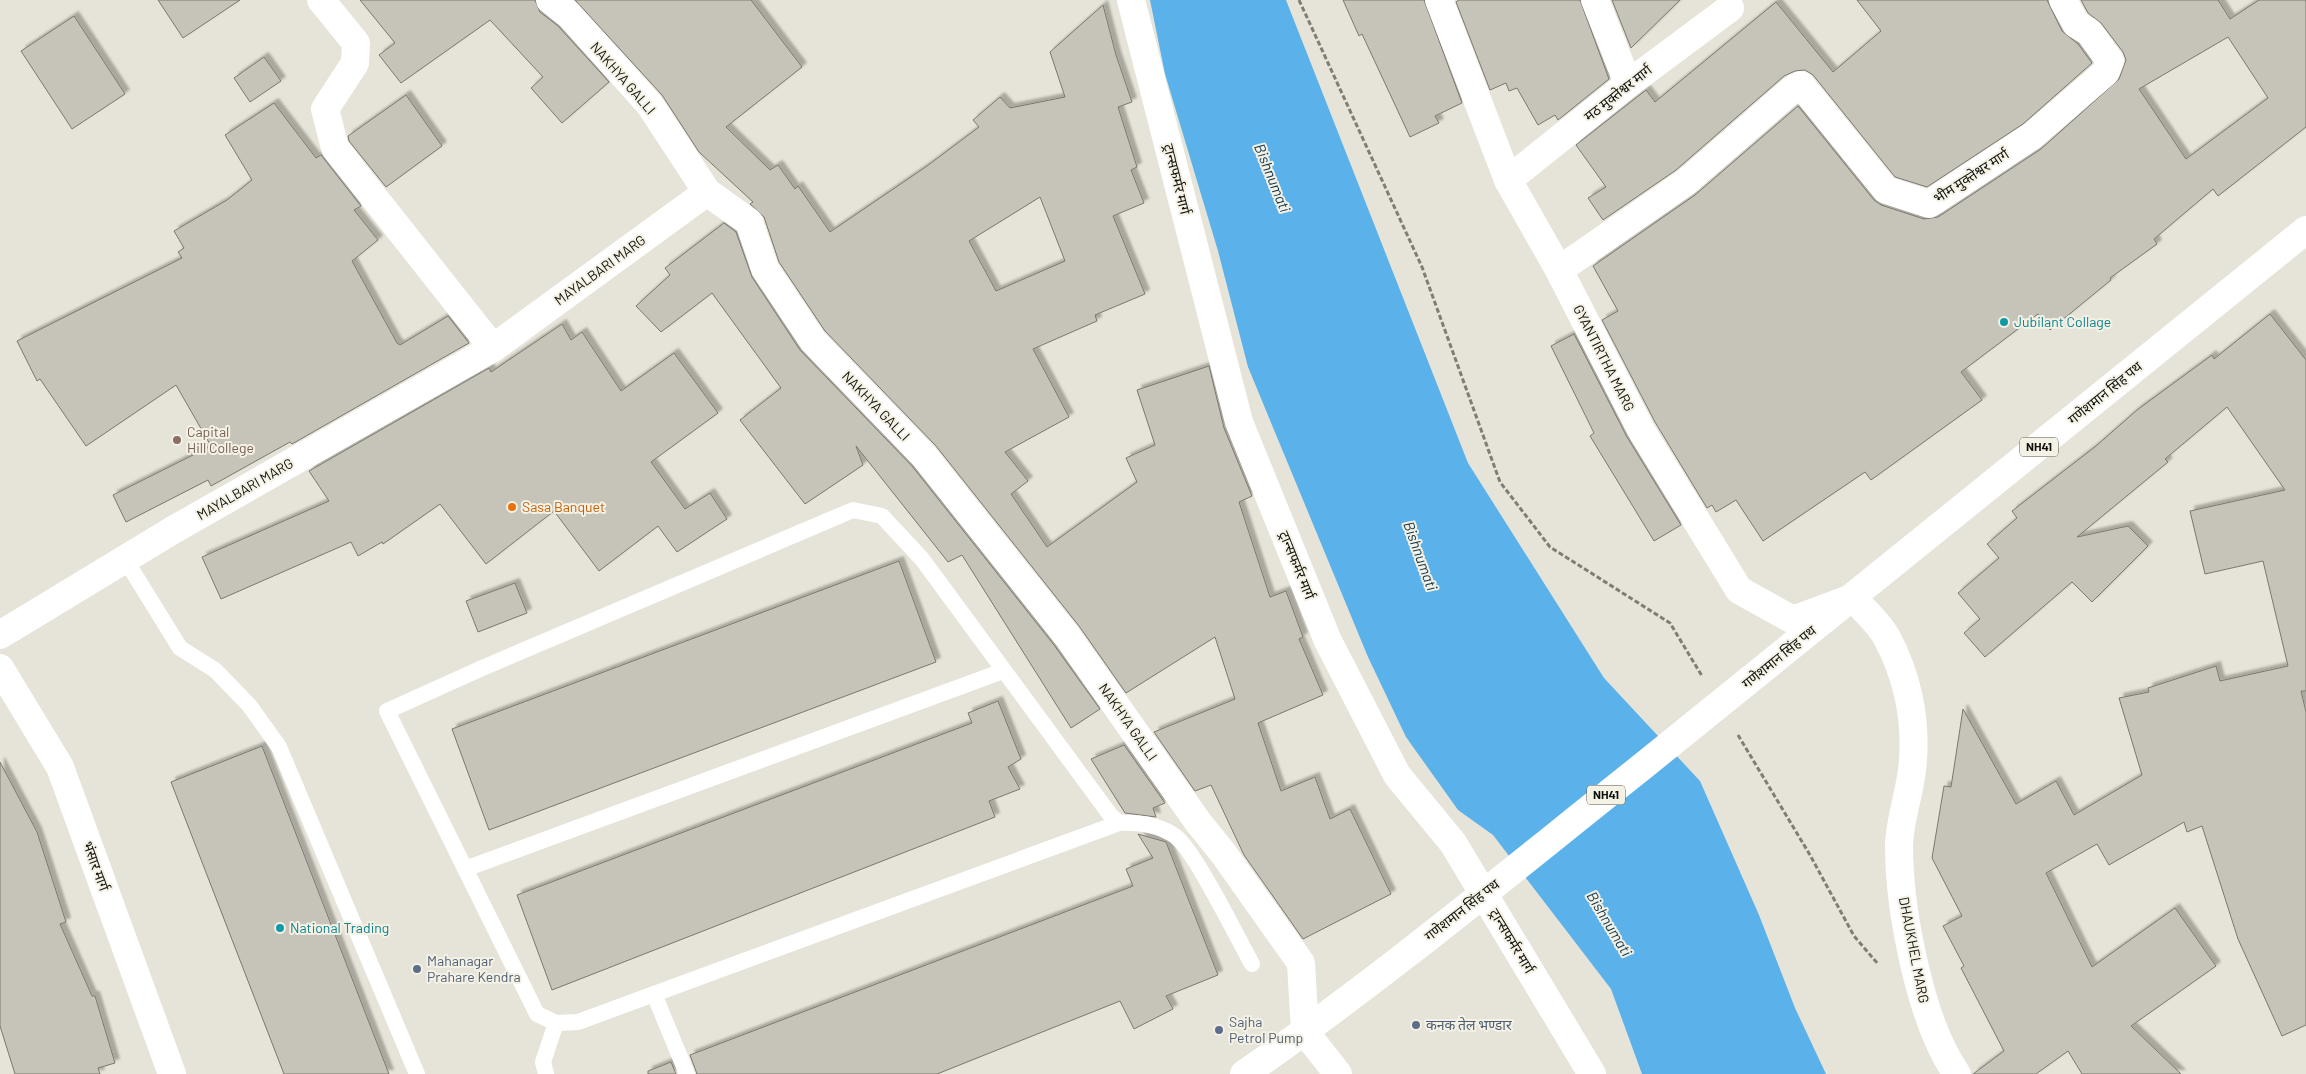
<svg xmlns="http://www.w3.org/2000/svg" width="2306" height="1074" font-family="Barlow,'Noto Sans Devanagari',sans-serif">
  <defs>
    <filter id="shadow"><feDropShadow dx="4.5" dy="-4.5" stdDeviation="1" flood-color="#0004"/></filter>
  </defs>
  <rect width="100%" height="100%" fill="#e6e4d8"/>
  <!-- water -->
  <polygon fill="#5bb2ea" points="1150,0 1286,0 1468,463 1604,678 1700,781 1759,915 1795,1008 1826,1074 1642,1074 1611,989 1493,835 1458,810 1406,737 1368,657 1248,367 1218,251 1165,74"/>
  <!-- building -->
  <g fill="#c6c3b8" stroke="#7b786e" fill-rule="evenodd" filter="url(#shadow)">
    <polygon points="158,0 240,0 183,38"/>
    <polygon points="360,0 535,0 540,12 558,26 609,82 562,123 531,88 543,77 490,20 401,83 379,55 395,43"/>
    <path d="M575 0H751L802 67 726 127 770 170 778 165 795 189 798 186 830 232 927 166 979 127 973 120 1000 97 1010 108 1065 97 1050 52 1103 5 1116 55 1132 102 1118 107 1137 167 1131 170 1144 203 1113 216 1145 294 1095 315 1097 321 1033 349 1069 417 1005 452 1028 481 1011 494 1047 547 1137 482 1126 458 1155 445 1137 390 1209 366 1224 428 1252 496 1239 502 1270 597 1286 591 1303 637 1299 639 1323 695 1258 723 1281 791 1315 777 1330 819 1350 809 1391 894 1303 939 1244 855 1211 785 1195 791 1154 732 1235 699 1215 637 1126 693 1079 626 936 446 825 331 779 262 764 217 750 204 753 202 699 152 662 95ZM1040 197 1065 261 996 291 969 241Z"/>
    <polygon points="1343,0 1424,0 1462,103 1435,116 1439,123 1410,137 1362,34 1359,36"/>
    <polygon points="1459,0 1580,0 1609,79 1558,120 1555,115 1538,125 1517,88 1509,91 1506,83 1490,90 1456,2"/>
    <polygon points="1612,0 1680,0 1631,48"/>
    <polygon points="1857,0 2047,0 2062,31 2078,44 2092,63 2023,124 1927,187 1895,177 1813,75 1805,70 1795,71 1784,76 1676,170 1603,220 1588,198 1606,187 1576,145 1646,90 1655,102 1776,2 1833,72 1881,31"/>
    <path d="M2081 0H2218L2230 19 2259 0H2306V127L2218 196 2213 189 2154 239 2157 244 2110 278 2111 280 2050 330 2038 314 1961 372 1982 400 1871 480 1865 472 1763 541 1736 500 1716 512 1712 505 1707 508 1655 422 1602 320 1618 311 1593 266 1695 195 1798 106 1874 200 1881 205 1924 219 1938 217 2041 149 2119 79 2126 60 2123 52 2101 23 2088 13ZM2228 37 2268 98 2186 159 2139 89Z"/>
    <polygon points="74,16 125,94 72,129 21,51"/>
    <polygon points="264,57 281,81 250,102 234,78"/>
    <polygon points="406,95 442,146 386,187 349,141 348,136"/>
    <polygon points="274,103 316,158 321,155 361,206 354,210 378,240 352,261 397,343 400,345 448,316 469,343 292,444 290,442 211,486 208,480 126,522 113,495 211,446 176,385 86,446 40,379 37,381 17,341 182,258 178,252 184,248 174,231 227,200 252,180 225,135"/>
    <polygon points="724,223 736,232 752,277 800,350 912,466 1054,645 1100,709 1071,728 962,555 948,562 856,446 863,465 805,504 740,420 781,388 712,293 661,332 636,306 670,275 665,268"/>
    <polygon points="2270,314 2306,360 2306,691 2301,691 2306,712 2306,1025 2282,1036 2238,939 2202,826 2187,832 2184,822 2109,865 2097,844 2046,873 2092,967 2175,908 2216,966 2131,1026 2181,1074 2082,1074 2068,1051 2036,1074 1973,1074 2004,1051 1961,968 1964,966 1943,926 1962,916 1932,858 1944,786 1951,787 1963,709 2016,804 2056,781 2074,815 2142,775 2119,698 2149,692 2148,688 2216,666 2220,681 2288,666 2263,561 2205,574 2190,511 2285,490 2227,407 2165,459 2168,462 2077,537 2128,526 2148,546 2092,602 2072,582 1985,657 1964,633 1980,619 1958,593 1999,558 1987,544 2017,518 2012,511 2096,446 2137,410 2212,355 2214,359"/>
    <polygon points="562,324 571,340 582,332 621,391 674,353 718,413 651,462 685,509 710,493 727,519 677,552 658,526 599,571 554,511 486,564 440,504 383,544 382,542 358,556 351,542 221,599 202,557 329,501 309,471 489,368 491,372"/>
    <polygon points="1574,334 1627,437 1681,525 1654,541 1590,436 1594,433 1551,346"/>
    <polygon points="899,561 936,662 489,830 452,729"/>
    <polygon points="515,583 527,613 478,632 466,601"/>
    <polygon points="998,701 1021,759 1008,767 1020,789 989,801 995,817 552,990 517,895 972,723 968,713"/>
    <polygon points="1124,745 1165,803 1153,808 1156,817 1125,813 1091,759"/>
    <polygon points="262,746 389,1074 284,1074 171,782"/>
    <polygon points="0,762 37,832 66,922 60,924 92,996 95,996 115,1063 98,1068 100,1074 15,1074 0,1026"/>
    <polygon points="1138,834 1166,842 1218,975 1166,996 1173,1009 1134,1029 1120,1001 937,1074 697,1074 690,1055 1133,886 1126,869 1153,858"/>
    <polygon points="671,1062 676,1074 648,1074 648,1071"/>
  </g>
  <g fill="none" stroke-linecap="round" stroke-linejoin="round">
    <!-- path -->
    <g stroke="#7f7e76" stroke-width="3" stroke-dasharray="5 2.5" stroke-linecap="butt">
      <polyline points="1299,0 1422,267 1500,482 1550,547 1670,623 1702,676"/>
      <polyline points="1738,735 1810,855 1854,936 1878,964"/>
    </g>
    <!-- service -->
    <g stroke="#fff" stroke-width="16">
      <polyline points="125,559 180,648 215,670 249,705 279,747 417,1074"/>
      <path d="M1119 823 578 1022 556 1023 537 1014 387 711 480 669 853 510 882 516 922 559 1111 816 1119 823C1138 822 1159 825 1175 836 1194 849 1238 939 1252 964"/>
      <polyline points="465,869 1003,671"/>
      <polyline points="654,994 687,1074"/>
      <polyline points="546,1074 543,1062 556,1023"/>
    </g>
    <!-- minor -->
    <g stroke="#fff" stroke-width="28">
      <polyline points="321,0 356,43 355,63 325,109 335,148 493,348"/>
      <polyline points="550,0 569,15 650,105 707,192 749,222 765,269 813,341 924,456 1067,636 1198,822 1223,853 1301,963 1305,1032"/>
      <polyline points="1439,0 1508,180 1559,270 1641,430 1739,590 1793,620 1847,600"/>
      <polyline points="1595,0 1628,84"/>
      <polyline points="1508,180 1628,84 1730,8"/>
      <polyline points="1559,270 1686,182 1794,88 1801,85 1886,190 1929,204 2032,136 2105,73 2110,61 2089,32 2076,24 2063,0"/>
      <polyline points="0,635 173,530 493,348 707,192"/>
    </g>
    <!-- secondary -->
    <g stroke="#fff" stroke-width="28">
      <polyline points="1131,0 1239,422 1328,641 1397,775 1453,843 1592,1074"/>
      <path d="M1853 598C1864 610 1880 624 1887 638 1907 675 1916 718 1913 759 1912 788 1900 816 1899 845 1899 909 1920 1022 1957 1074"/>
      <polyline points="0,668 60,767 172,1074"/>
      <polyline points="1305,1032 1338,1074"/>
    </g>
    <!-- trunk -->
    <path stroke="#fff" stroke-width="28" d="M1244 1074C1382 979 1512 870 1643 766 1865 589 2085 409 2306 230"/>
  </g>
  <!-- markers -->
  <g fill="#0f9aa8" stroke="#f4f1e5" stroke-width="2">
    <circle cx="2004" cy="322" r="5"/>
    <circle cx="280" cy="928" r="5"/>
  </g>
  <circle fill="#8d6e63" stroke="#f4f1e5" stroke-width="2" cx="177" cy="440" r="5"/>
  <circle fill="#e8710a" stroke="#f4f1e5" stroke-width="2" cx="512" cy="507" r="5"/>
  <g fill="#5c6f8a" stroke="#f4f1e5" stroke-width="2">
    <circle cx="417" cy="969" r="5"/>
    <circle cx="1416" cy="1025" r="5"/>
    <circle cx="1219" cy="1030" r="5"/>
  </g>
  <g text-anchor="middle" stroke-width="4" stroke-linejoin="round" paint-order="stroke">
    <!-- shield labels -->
    <g fill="#f4f1e5" stroke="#56544e" stroke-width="1">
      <rect x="2020" y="437.5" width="38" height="19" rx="4"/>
      <rect x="1587" y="785.5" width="38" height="19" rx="4"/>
    </g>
    <g font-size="12" font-weight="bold" fill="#12110d">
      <text x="2039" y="451">NH41</text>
      <text x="1606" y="799">NH41</text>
    </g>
    <!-- street labels -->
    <g font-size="14" fill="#12110d" stroke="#f4f1e5">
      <text transform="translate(623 78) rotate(49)" y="5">NAKHYA GALLI</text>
      <text transform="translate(1618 93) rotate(-38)" y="5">मठ मुक्तेश्वर मार्ग</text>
      <text transform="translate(1971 176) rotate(-33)" y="5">भीम मुक्तेश्वर मार्ग</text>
      <text transform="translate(1177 179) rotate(76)" y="5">ट्रान्सफर्मर मार्ग</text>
      <text transform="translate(600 270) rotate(-36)" y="5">MAYALBARI MARG</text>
      <text transform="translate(1604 358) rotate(63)" y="5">GYANTIRTHA MARG</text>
      <text transform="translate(2105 393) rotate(-39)" y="5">गणेशमान सिंह पथ</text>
      <text transform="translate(876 406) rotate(46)" y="5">NAKHYA GALLI</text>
      <text transform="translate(245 489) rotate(-30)" y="5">MAYALBARI MARG</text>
      <text transform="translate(1297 565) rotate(68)" y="5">ट्रान्सफर्मर मार्ग</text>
      <text transform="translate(1779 657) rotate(-39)" y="5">गणेशमान सिंह पथ</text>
      <text transform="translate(1128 722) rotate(55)" y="5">NAKHYA GALLI</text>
      <text transform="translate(96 866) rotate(70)" y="5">भंसार मार्ग</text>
      <text transform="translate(1462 910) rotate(-38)" y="5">गणेशमान सिंह पथ</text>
      <text transform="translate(1512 941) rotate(59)" y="5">ट्रान्सफर्मर मार्ग</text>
      <text transform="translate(1914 950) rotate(79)" y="5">DHAUKHEL MARG</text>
    </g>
    <!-- culture labels -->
    <g font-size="14" fill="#0d838f" stroke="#f4f1e5" text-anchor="start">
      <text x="2014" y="327">Jubilant Collage</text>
      <text x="290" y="933">National Trading</text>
    </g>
    <!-- education labels -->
    <g font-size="14" fill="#785e54" stroke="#f4f1e5" text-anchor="start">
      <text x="187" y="437">Capital<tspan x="187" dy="16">Hill College</tspan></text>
    </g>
    <!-- food labels -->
    <g font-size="14" fill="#c56008" stroke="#f4f1e5" text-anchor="start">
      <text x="522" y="512">Sasa Banquet</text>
    </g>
    <!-- service labels -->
    <g font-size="14" fill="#4e5e75" stroke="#f4f1e5" text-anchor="start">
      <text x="427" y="966">Mahanagar<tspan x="427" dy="16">Prahare Kendra</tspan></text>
      <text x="1229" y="1027">Sajha<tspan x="1229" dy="16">Petrol Pump</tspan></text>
      <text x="1426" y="1030">कनक तेल भण्डार</text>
    </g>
    <!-- water labels -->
    <g font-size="15" font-style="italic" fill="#10364d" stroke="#f4f1e5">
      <text transform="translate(1272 178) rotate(68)" y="5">Bishnumati</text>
      <text transform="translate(1420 556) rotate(70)" y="5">Bishnumati</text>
      <text transform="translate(1609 924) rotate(59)" y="5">Bishnumati</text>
    </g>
  </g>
</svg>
